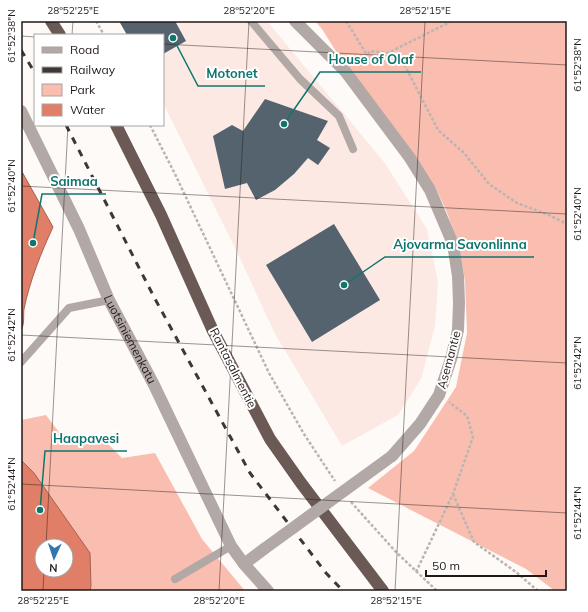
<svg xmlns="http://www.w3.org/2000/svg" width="588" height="612" font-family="Mulish,sans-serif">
  <rect width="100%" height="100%" fill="#fefaf8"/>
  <!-- built -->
  <polygon fill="#fce9e4" points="120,21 267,21 384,162 427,229 438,282 435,326 421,379 398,415 342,446 274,332 237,252 163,103 163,35"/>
  <!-- green -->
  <g fill="#fabeb0">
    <polygon points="315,21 567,21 567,591 555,591 526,569 368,488 414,451 456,387 467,333 465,281 459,245 446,210 435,187 347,69 322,29"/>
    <polygon points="46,415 68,444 99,435 122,458 155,453 202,539 245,591 90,591 91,586 34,473 21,460 21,420"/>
  </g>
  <!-- water -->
  <g fill="#e07e68" stroke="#a76050" fill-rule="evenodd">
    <path d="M21 170 53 227C41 253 30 280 24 309 23 315 25 324 21 330Z"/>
    <path d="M21 460 34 473 90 553 91 586 90 591H21ZM42 546H66V570H42Z"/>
  </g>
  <!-- building -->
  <g fill="#55636f">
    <polygon points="119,21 175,21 186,41 163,54 163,35 127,35"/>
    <polygon points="265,99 328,121 317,140 330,148 318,165 308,158 294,174 275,190 256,200 247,183 225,189 213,136 232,125 243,131"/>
    <polygon points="334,224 380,300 312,342 266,265"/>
  </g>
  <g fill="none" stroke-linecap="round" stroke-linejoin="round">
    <!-- path -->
    <g stroke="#bab4b2" stroke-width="2.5" stroke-dasharray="3 2" stroke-linecap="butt">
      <polyline points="96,21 104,35"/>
      <polyline points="346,21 367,55"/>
      <polyline points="388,53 404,64 438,130 464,153 489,184 517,203 549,215 567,224"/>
      <polyline points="356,63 367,55 370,51 388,53 452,21"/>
      <polyline points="150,125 175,174 269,373 304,434 335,481"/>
      <polyline points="453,494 474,542 516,572 538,591"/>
      <polyline points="351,502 396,552 437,591"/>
      <polyline points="416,572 453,494 473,437 467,416 449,402"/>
    </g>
    <!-- service -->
    <g stroke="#b2a8a6" stroke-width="8">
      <polyline points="251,21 300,79 339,116 353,149"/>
      <polyline points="21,362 69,308 109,300"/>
      <polyline points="175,579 231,546"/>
    </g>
    <!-- minor -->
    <g stroke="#b2a8a6" stroke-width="12">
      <polyline points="295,21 345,71 410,158 430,190 453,244 458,276 459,303 458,330 451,359 439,395 420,424 392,456"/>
      <path id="s1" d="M21 111 79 229 109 300 154 385 231 546 244 564 268 591"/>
      <polyline points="244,564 264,549"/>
    </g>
    <!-- trunk -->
    <g stroke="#6a5955" stroke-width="12">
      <polyline points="51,21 60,35"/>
      <polyline points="116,125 161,215 213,331 270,439 301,483 383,591"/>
    </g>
    <!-- rail -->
    <g stroke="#3e3735" stroke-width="3" stroke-dasharray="7 7" stroke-linecap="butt">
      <polyline points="21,50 35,73"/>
      <polyline points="66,125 154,297 250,473 326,573 343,591"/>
    </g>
    <!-- minor-bridge -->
    <polyline stroke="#b2a8a6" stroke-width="12" points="264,549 392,456"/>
  </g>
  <!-- ticks -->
  <path fill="none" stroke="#211917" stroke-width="1" stroke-opacity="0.45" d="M72 35 73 21M21 36 35 37M163 44 567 65M21 186 567 214M21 335 567 363M21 484 567 513M46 546 68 125M43 591 44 570M219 591 249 21M395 591 425 21"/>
  <g text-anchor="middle" stroke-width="4" stroke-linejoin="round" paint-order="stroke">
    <!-- street labels -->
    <g font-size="12" fill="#211917" stroke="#fff">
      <text dy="4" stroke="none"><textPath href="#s1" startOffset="253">Luotsiniemenkatu</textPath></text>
      <text transform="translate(449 360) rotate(-75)" y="4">Asemantie</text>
      <text transform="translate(233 368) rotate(63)" y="4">Rantasalmentie</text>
    </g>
  </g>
  <!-- callouts -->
  <path fill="none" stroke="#0f766e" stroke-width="1.5" d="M284 124L320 72H421M173 38L198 86H265M33 243L42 194H106M344 285L385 257H534M40 510L45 451H127"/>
  <g fill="#0f766e" stroke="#fff" stroke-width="1.5">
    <circle cx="284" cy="124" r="4"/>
    <circle cx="173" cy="38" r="4"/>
    <circle cx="33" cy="243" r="4"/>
    <circle cx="344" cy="285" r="4"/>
    <circle cx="40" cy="510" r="4"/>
  </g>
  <g font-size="13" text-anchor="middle" font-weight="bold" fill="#0f766e" stroke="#fff" stroke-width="4" stroke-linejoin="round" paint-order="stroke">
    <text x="371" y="64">House of Olaf</text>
    <text x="232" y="78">Motonet</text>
    <text x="74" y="186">Saimaa</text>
    <text x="460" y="249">Ajovarma Savonlinna</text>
    <text x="86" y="443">Haapavesi</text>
  </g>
  <!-- border -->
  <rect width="588" height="612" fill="none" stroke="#ffffff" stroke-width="44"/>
  <!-- legend -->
  <rect x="34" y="34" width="130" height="92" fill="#ffffff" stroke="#a6a3a2"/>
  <rect x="42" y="47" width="20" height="6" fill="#b2a8a6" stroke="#a6a3a2"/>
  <text x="70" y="54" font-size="12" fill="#211917">Road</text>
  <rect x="42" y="67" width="20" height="6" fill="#3e3735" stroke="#a6a3a2"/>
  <text x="70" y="74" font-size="12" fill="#211917">Railway</text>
  <rect x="42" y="84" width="20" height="12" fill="#fabeb0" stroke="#a6a3a2"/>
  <text x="70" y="94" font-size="12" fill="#211917">Park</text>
  <rect x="42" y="104" width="20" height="12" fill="#e07e68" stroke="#a6a3a2"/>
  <text x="70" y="114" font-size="12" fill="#211917">Water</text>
  <!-- north arrow -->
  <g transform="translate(54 558) rotate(183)"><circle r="19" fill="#ffffff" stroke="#a6a3a2"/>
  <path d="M0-3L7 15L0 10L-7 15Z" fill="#3278ad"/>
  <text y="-6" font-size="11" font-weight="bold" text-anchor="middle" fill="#211917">N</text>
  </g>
  <!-- scale -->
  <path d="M426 570v6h120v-6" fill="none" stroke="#211917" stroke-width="2"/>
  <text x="432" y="570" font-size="12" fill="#211917" stroke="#ffffff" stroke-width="3" paint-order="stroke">50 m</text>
  <rect x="22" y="22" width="544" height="568" fill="none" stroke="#211917" stroke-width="1.5"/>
  <g font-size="10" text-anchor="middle" fill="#211917">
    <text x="73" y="14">28°52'25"E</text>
    <text x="249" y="14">28°52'20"E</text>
    <text x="425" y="14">28°52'15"E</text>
    <text transform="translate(11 36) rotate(-90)" y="4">61°52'38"N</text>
    <text transform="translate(577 65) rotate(-90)" y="4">61°52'38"N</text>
    <text transform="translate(11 186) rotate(-90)" y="4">61°52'40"N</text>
    <text transform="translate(577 214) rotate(-90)" y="4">61°52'40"N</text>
    <text transform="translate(11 335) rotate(-90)" y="4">61°52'42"N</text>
    <text transform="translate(577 363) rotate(-90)" y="4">61°52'42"N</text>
    <text transform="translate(11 484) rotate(-90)" y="4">61°52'44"N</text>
    <text transform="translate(577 513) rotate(-90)" y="4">61°52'44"N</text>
    <text x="43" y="604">28°52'25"E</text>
    <text x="219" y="604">28°52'20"E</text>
    <text x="396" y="604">28°52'15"E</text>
  </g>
</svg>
